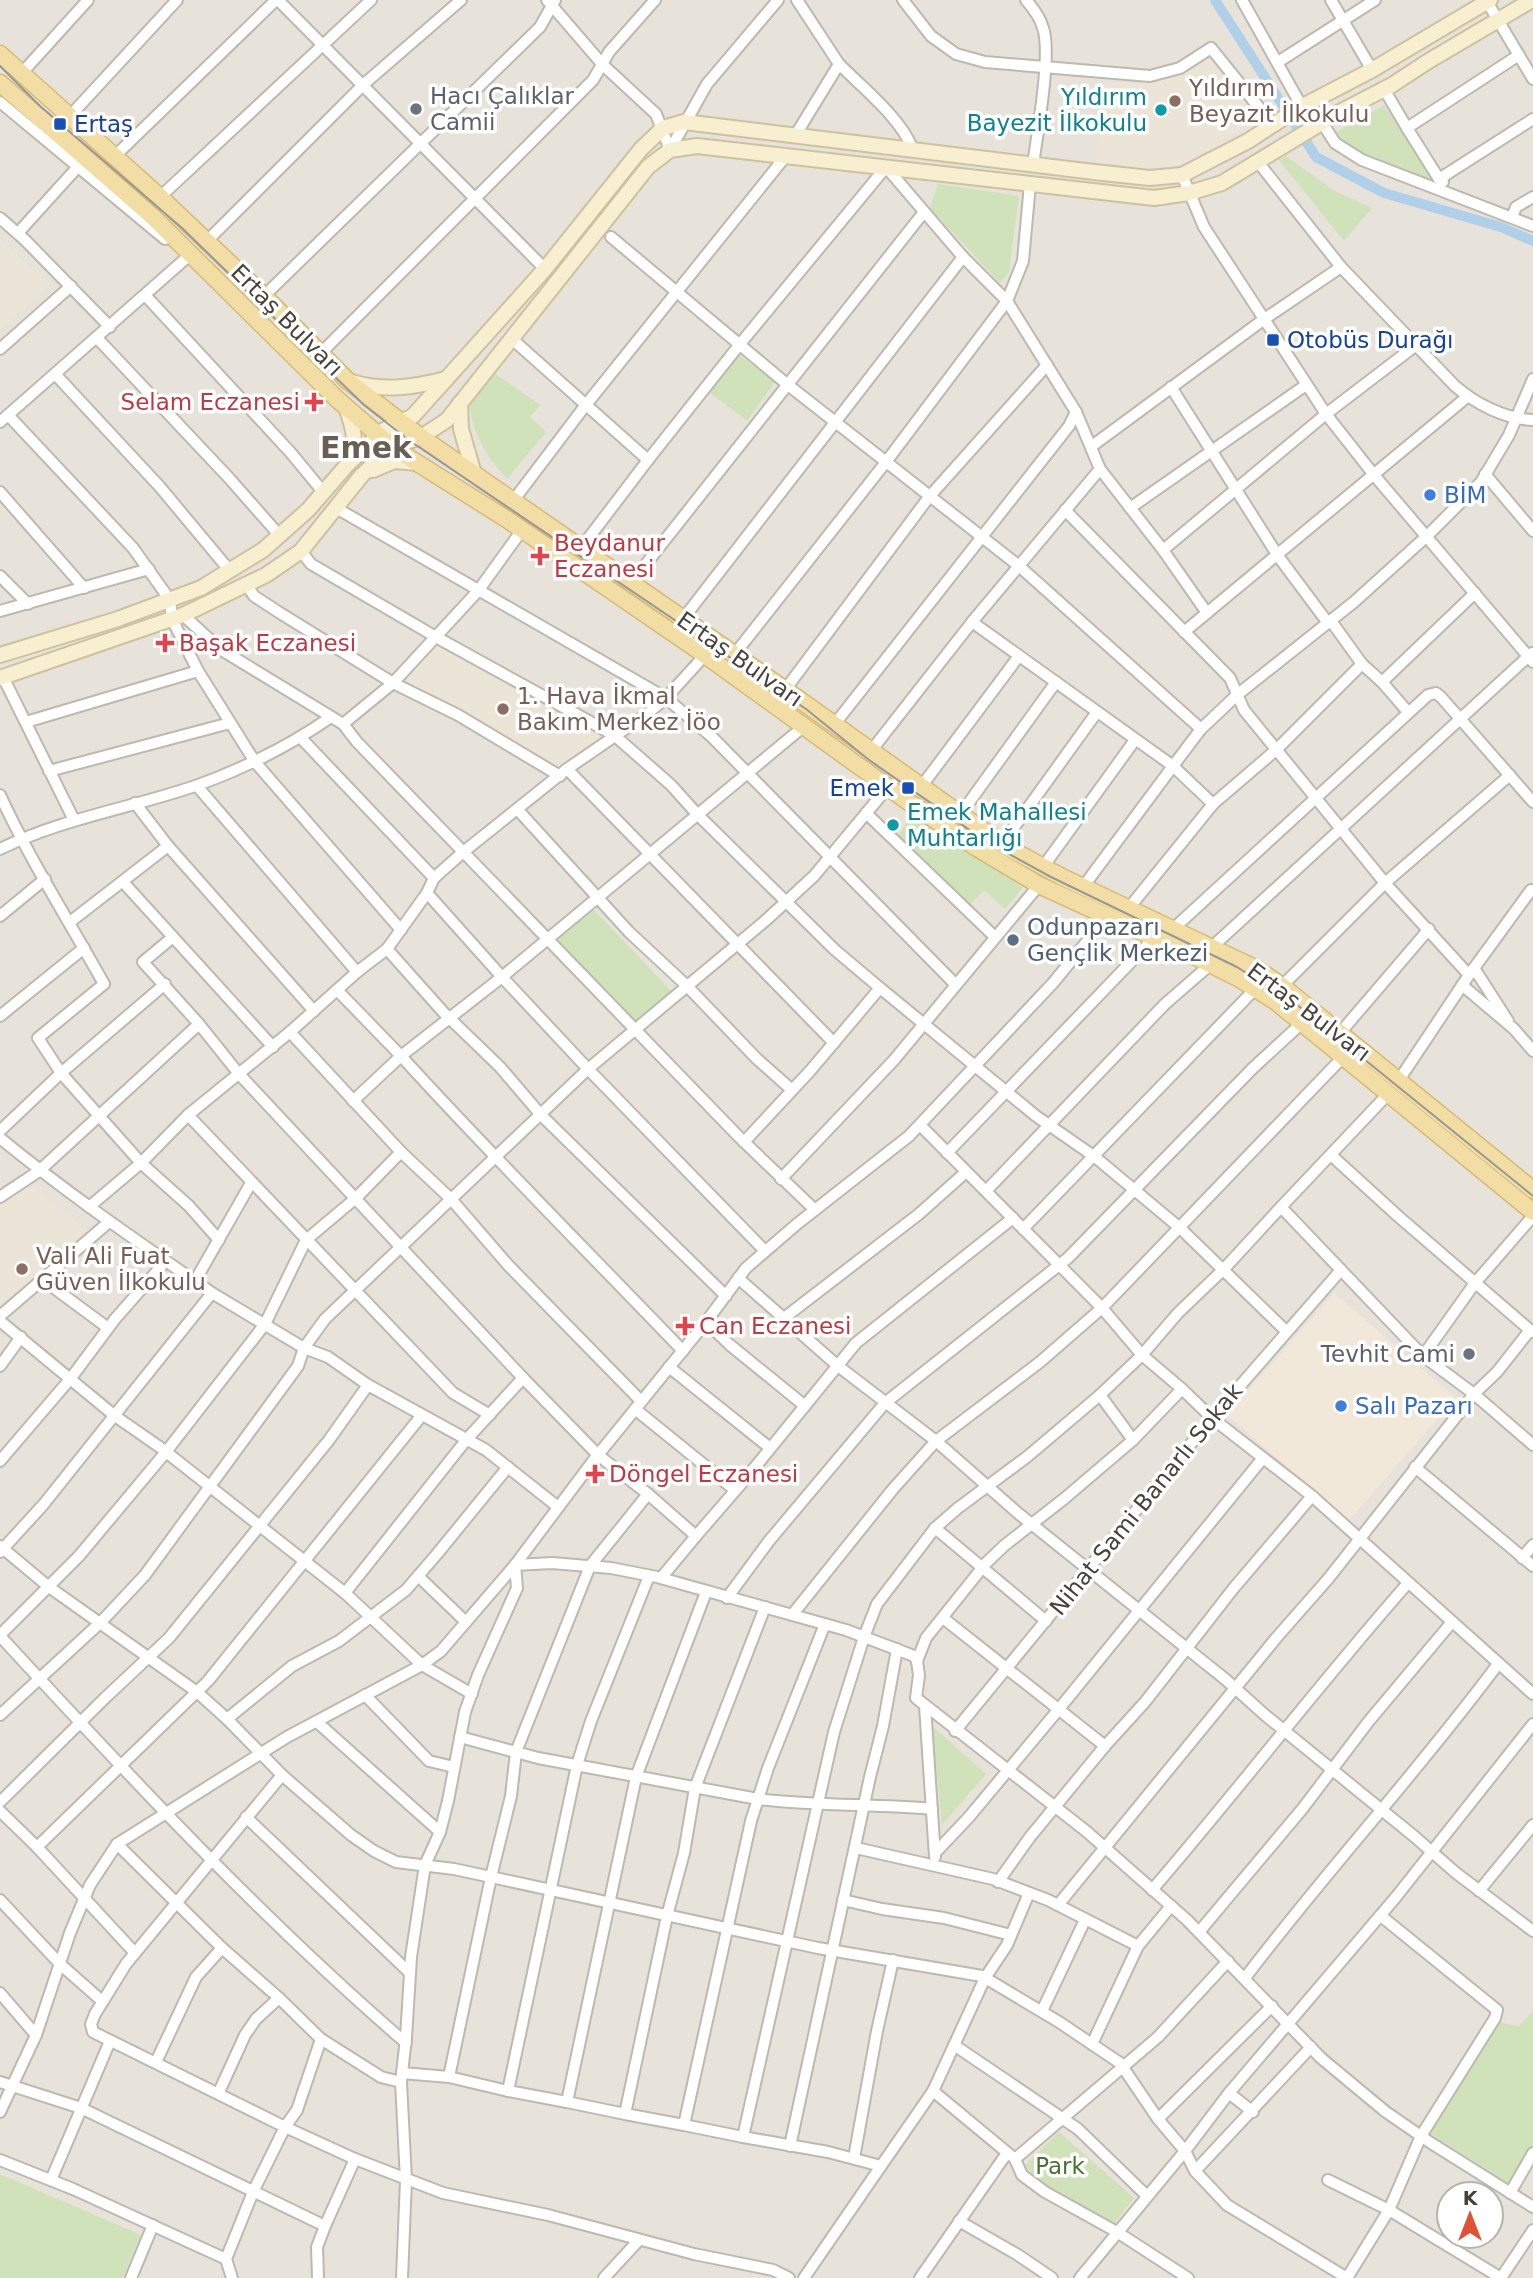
<svg xmlns="http://www.w3.org/2000/svg" width="1533" height="2278" font-family="'DejaVu Sans',sans-serif">
  <rect width="100%" height="100%" fill="#f3f1eb"/>
  <!-- residential -->
  <path fill="#e7e3da" fill-rule="evenodd" d="M0 0H1533V2278H0ZM1449 2194H1491V2236H1449Z"/>
  <!-- commercial -->
  <polygon fill="#f2e8d9" points="1334,1293 1456,1398 1349,1520 1227,1415"/>
  <!-- education -->
  <g fill="#ebe5d7">
    <polygon points="1213,55 1262,119 1183,164 1144,169 1095,161 1103,82 1147,84 1177,77"/>
    <polygon points="0,240 50,284 0,331"/>
    <polygon points="436,637 614,735 560,776 393,683"/>
    <polygon points="37,1189 88,1231 0,1308 0,1204 19,1190"/>
  </g>
  <!-- green -->
  <g fill="#cfe2b9">
    <polygon points="1384,105 1434,180 1429,183 1356,152 1337,139 1336,132"/>
    <polygon points="1286,156 1333,190 1372,208 1344,241 1279,160"/>
    <polygon points="938,184 1019,196 1009,272 1000,283 930,208"/>
    <polygon points="738,354 775,382 747,421 709,392"/>
    <path d="M493 372 540 405 530 417 546 432 507 479C487 457 472 433 469 402Z"/>
    <polygon points="914,811 1025,885 1005,909 984,890 970,905 896,839"/>
    <polygon points="594,910 671,991 633,1024 555,940"/>
    <polygon points="932,1726 986,1774 942,1825"/>
    <polygon points="1533,2011 1533,2144 1509,2183 1428,2132 1496,2022 1519,2026"/>
    <polygon points="1059,2132 1134,2198 1113,2225 1046,2187 1024,2166"/>
    <polygon points="0,2174 141,2235 122,2278 0,2278"/>
  </g>
  <g fill="none" stroke-linecap="round" stroke-linejoin="round">
    <!-- canal -->
    <polyline stroke="#afd0e8" stroke-width="10" points="1215,0 1316,157 1384,193 1501,227 1533,241"/>
    <defs>
      <g id="street">
        <polyline points="278,0 545,269"/>
        <polyline points="547,0 603,65 656,114 670,150"/>
        <polyline points="903,0 931,36 956,54 985,62 1150,76 1180,68 1211,48 1273,125"/>
        <path d="M1026 0C1033 8 1040 17 1043 28 1052 53 1037 135 1033 165"/>
        <polyline points="1242,0 1302,107"/>
        <polyline points="1331,0 1372,70"/>
        <polyline points="1486,0 1533,79"/>
        <polyline points="1278,62 1375,0"/>
        <path d="M839 64C862 87 902 119 913 150"/>
        <polyline points="21,74 88,0"/>
        <polyline points="1384,89 1407,128"/>
        <polyline points="0,102 165,239"/>
        <polyline points="70,116 177,0"/>
        <polyline points="1323,124 1335,143 1362,160 1533,226"/>
        <polyline points="795,136 839,64 797,0"/>
        <polyline points="670,150 707,84 778,0"/>
        <polyline points="115,156 276,0"/>
        <path d="M1258 162 1341 267 1455 386C1476 404 1505 419 1533 420"/>
        <polyline points="1182,175 1204,227 1326,414 1374,475 1533,662"/>
        <polyline points="1439,179 1407,128 1519,55"/>
        <polyline points="1443,182 1439,179 1533,119"/>
        <polyline points="160,197 371,0"/>
        <polyline points="1512,217 1516,207 1533,197"/>
        <polyline points="0,218 25,240 110,327"/>
        <polyline points="18,233 84,160"/>
        <polyline points="611,237 788,385 1019,566 1201,729 1237,695 1354,602 1427,536 1481,482 1509,435 1533,379"/>
        <polyline points="207,241 364,84 461,0"/>
        <polyline points="145,295 291,453 324,493"/>
        <polyline points="264,296 540,27 555,0"/>
        <polyline points="97,338 229,478 280,536"/>
        <polyline points="512,339 648,460 740,344 886,167 963,257 1007,301 1076,412 1100,469 1163,550 1326,414 1415,346"/>
        <polyline points="0,349 71,286"/>
        <polyline points="320,354 593,80 609,52 655,0"/>
        <polyline points="56,375 160,487 230,571"/>
        <polyline points="1171,387 1278,556 1328,623"/>
        <polyline points="8,415 133,548 170,600 172,619 198,671 255,762 401,930"/>
        <polyline points="0,422 192,253"/>
        <polyline points="1092,446 1263,320 1341,267"/>
        <polyline points="1485,474 1533,531"/>
        <polyline points="0,492 84,588"/>
        <polyline points="513,501 585,406 785,157"/>
        <polyline points="336,508 666,698 712,737 955,984"/>
        <polyline points="1130,508 1306,385"/>
        <polyline points="1065,510 1230,678 1244,710 1385,883 1469,975"/>
        <polyline points="581,548 648,460"/>
        <polyline points="1163,550 1207,613"/>
        <polyline points="301,551 311,564 436,637 614,735 671,785 697,814 835,950 880,988"/>
        <polyline points="0,576 28,604"/>
        <polyline points="631,583 924,212"/>
        <polyline points="246,584 254,596 280,613 393,683 458,715 560,776"/>
        <polyline points="0,611 149,569"/>
        <polyline points="183,615 220,649 343,724 357,742 739,1137 815,1210"/>
        <polyline points="683,619 963,257"/>
        <polyline points="1331,621 1362,664 1382,682 1408,712"/>
        <polyline points="972,622 1173,766 1201,729"/>
        <polyline points="1184,632 1467,397"/>
        <polyline points="734,655 886,462 1007,301 1023,261 1030,184"/>
        <polyline points="3,677 74,820"/>
        <polyline points="1382,682 1475,593"/>
        <polyline points="785,690 929,497 1047,365"/>
        <polyline points="26,722 198,671"/>
        <polyline points="343,724 393,683 478,591 522,530"/>
        <polyline points="834,725 1069,426 1076,412"/>
        <polyline points="301,738 434,878"/>
        <polyline points="871,751 972,622 1100,469"/>
        <polyline points="567,769 834,1043"/>
        <polyline points="49,771 230,723"/>
        <polyline points="197,786 357,972"/>
        <polyline points="921,787 1019,656"/>
        <path d="M0 795C30 860 69 921 104 984L38 1038 61 1073 141 1163 189 1206 219 1240"/>
        <polyline points="135,803 168,846 314,1011"/>
        <polyline points="518,810 629,932 687,986 756,1058 792,1090"/>
        <polyline points="866,813 995,937"/>
        <polyline points="960,815 1056,682"/>
        <polyline points="1002,844 1097,712"/>
        <path d="M0 849C63 818 132 808 198 785 245 768 289 746 331 717"/>
        <polyline points="1043,867 1135,740"/>
        <polyline points="123,882 273,1047"/>
        <polyline points="1083,887 1173,766 1213,804"/>
        <polyline points="427,893 502,977 588,1069 765,1251"/>
        <polyline points="1129,908 1213,804 1276,750 1362,664"/>
        <polyline points="0,916 45,879"/>
        <polyline points="70,922 168,846"/>
        <polyline points="1173,929 1428,695 1436,693 1441,697 1533,802"/>
        <polyline points="173,937 143,962 199,1024"/>
        <polyline points="1212,947 1532,653"/>
        <polyline points="387,949 444,1013 500,1067 541,1115 726,1296"/>
        <polyline points="1474,968 1508,1021"/>
        <polyline points="1462,985 1514,1029 1533,1051"/>
        <polyline points="1282,986 1385,883 1510,775"/>
        <polyline points="337,990 401,1056 353,1101"/>
        <polyline points="0,1016 84,948"/>
        <polyline points="290,1032 401,1152 451,1199 508,1265 641,1401"/>
        <polyline points="1340,1033 1429,929"/>
        <polyline points="1399,1080 1469,975 1531,890"/>
        <polyline points="1388,1094 1281,1207 1423,1356 1474,1394 1533,1445"/>
        <polyline points="188,1115 453,1393 490,1415"/>
        <polyline points="920,1125 1102,1308 1142,1355 1182,1389 1212,1418 1312,1496 1233,1589 1145,1702 1105,1746 943,1618"/>
        <polyline points="0,1131 61,1073 165,984"/>
        <path d="M0 1138C68 1194 140 1243 212 1293L43 1505 0 1552"/>
        <polyline points="744,1142 810,1071 880,988 1036,1116 1095,1157 1180,1228 1286,1331"/>
        <polyline points="947,1153 1154,938"/>
        <polyline points="1331,1155 1399,1217 1530,1330"/>
        <polyline points="781,1179 894,1060 1039,885"/>
        <polyline points="986,1191 1165,1004 1211,964"/>
        <polyline points="0,1197 39,1171 199,1024 239,1074 523,1378"/>
        <polyline points="89,1207 141,1163 188,1115 290,1032 357,972 387,949 427,893 434,878 462,853 567,769 647,714 666,698 705,655"/>
        <polyline points="1023,1229 1256,988"/>
        <polyline points="738,1278 838,1366 936,1441 1019,1514 1225,1679 1265,1715 1415,1837 1456,1873 1533,1931"/>
        <polyline points="42,1279 108,1328"/>
        <polyline points="195,1281 251,1183"/>
        <polyline points="0,1316 109,1222"/>
        <polyline points="784,1318 919,1214 966,1172"/>
        <polyline points="0,1321 115,1416 161,1448 345,1593 422,1665 472,1694"/>
        <polyline points="706,1322 730,1345 805,1406"/>
        <path d="M683 1351C589 1253 492 1156 401 1056L502 977 803 727"/>
        <polyline points="1423,1356 1475,1283 1533,1216"/>
        <polyline points="0,1366 21,1337"/>
        <polyline points="669,1367 770,1448"/>
        <polyline points="368,1385 328,1357 304,1348 325,1319 588,1069 765,921 814,876 888,787"/>
        <polyline points="1182,1389 1133,1440 1065,1498 1005,1545 986,1563 926,1638 917,1661 919,1675 916,1698 1086,1831 1187,1920 1321,2058 1351,2083 1386,2112 1431,2143 1533,2207"/>
        <polyline points="1100,1395 1133,1440"/>
        <polyline points="635,1409 735,1490"/>
        <polyline points="0,1461 71,1378 115,1319 165,1262"/>
        <polyline points="1415,1467 1533,1566"/>
        <polyline points="648,1494 696,1536 661,1578"/>
        <polyline points="1312,1496 1533,1694"/>
        <polyline points="935,1528 1046,1621"/>
        <polyline points="696,1536 747,1477 856,1343 1013,1218"/>
        <polyline points="0,1546 49,1587 197,1692 227,1719 282,1775 126,1964 95,2014 91,2024 93,2032 285,2127 355,2159"/>
        <polyline points="1522,1558 1533,1545"/>
        <polyline points="418,1576 466,1622"/>
        <polyline points="345,1593 467,1439 523,1378 598,1455 648,1494 590,1566 516,1752 511,1796 491,1877 449,2077 508,2091"/>
        <polyline points="727,1598 769,1541 885,1403 1068,1258 1253,1068 1303,1022"/>
        <polyline points="792,1615 893,1489 936,1441 1040,1362 1102,1308 1344,1056"/>
        <polyline points="0,1635 79,1556 166,1452 265,1324 306,1240 356,1198 401,1152"/>
        <path d="M0 1636C130 1777 260 1917 406 2043"/>
        <polyline points="365,1695 429,1761 454,1767"/>
        <polyline points="925,1706 935,1857"/>
        <polyline points="0,1715 101,1622 145,1575 298,1366 304,1348 212,1293"/>
        <polyline points="227,1719 292,1666 339,1641 406,1590 437,1554 508,1467"/>
        <polyline points="317,1722 440,1832"/>
        <polyline points="955,1731 1212,1418 1341,1270"/>
        <path d="M460 1737 538 1758 758 1799C815 1806 874 1804 932 1809"/>
        <polyline points="282,1775 351,1835 374,1851 396,1862 454,1869 818,1948 982,1976 1059,2022 1120,2063 1158,2119 1185,2151 1080,2278"/>
        <polyline points="0,1802 106,1697 169,1638 329,1440 368,1385 486,1450 558,1507"/>
        <polyline points="0,1811 37,1847 135,1953"/>
        <polyline points="246,1817 410,1973"/>
        <polyline points="117,1844 222,1948 279,1998 321,2039 381,2077 401,2082"/>
        <polyline points="37,1847 208,1681 422,1415"/>
        <polyline points="856,1848 993,1879 1048,1900 1138,1946 1171,1906"/>
        <polyline points="935,1853 969,1817 1059,1709 1263,1458"/>
        <polyline points="998,1882 1030,1837 1105,1746"/>
        <path d="M1152 1890C1239 1789 1320 1683 1408 1583"/>
        <polyline points="1479,1891 1533,1825"/>
        <polyline points="1029,1893 1007,1945 985,1978 933,2091 881,2166 828,2152 743,2137 834,1732 864,1637 877,1604 935,1528 958,1508 1028,1456 1100,1395 1142,1355 1178,1313 1223,1270 1281,1207"/>
        <polyline points="0,1900 60,1964 102,2001"/>
        <polyline points="843,1900 882,1909 944,1918 1011,1935"/>
        <polyline points="1058,1905 1277,1637 1328,1579 1474,1394 1497,1372 1530,1330 1533,1332"/>
        <polyline points="1199,1932 1303,1808 1369,1721 1452,1622"/>
        <path d="M1245 1978C1326 1871 1418 1772 1498 1664"/>
        <polyline points="0,1993 36,2035"/>
        <polyline points="1042,2011 1085,1920"/>
        <polyline points="1092,2044 1138,1946"/>
        <polyline points="954,2045 1078,2129 1146,2195"/>
        <polyline points="156,2062 196,1977 222,1948"/>
        <polyline points="402,2073 449,2077"/>
        <polyline points="0,2082 81,2108 325,2226 317,2247 318,2278"/>
        <polyline points="933,2091 1015,2159 1158,2037 1228,1961"/>
        <polyline points="219,2092 245,2035 256,2019 279,1998"/>
        <polyline points="1229,2093 1253,2112"/>
        <polyline points="567,2102 508,2091 577,1765 591,1721 649,1576"/>
        <polyline points="0,2112 36,2035 70,1933 90,1885 117,1844 287,1737 422,1665 441,1651 515,1565 593,1461 706,1322 746,1268 797,1224 909,1136 1053,983 1107,917"/>
        <polyline points="625,2114 567,2102 636,1777 706,1592"/>
        <polyline points="1158,2119 1272,2006"/>
        <polyline points="684,2125 625,2114 667,1916 684,1853 695,1788 765,1607"/>
        <polyline points="743,2137 684,2125 751,1821 768,1768 825,1624"/>
        <polyline points="790,2146 870,1777 883,1726 897,1649"/>
        <polyline points="854,2158 877,2031 893,1960"/>
        <polyline points="1015,2159 1022,2175 1045,2192 1117,2232 1188,2278"/>
        <polyline points="0,2160 73,2189 226,2259 232,2278"/>
        <polyline points="1195,2171 1311,2047"/>
        <polyline points="51,2180 110,2041"/>
        <polyline points="1328,2180 1389,2210 1421,2136 1495,2018 1497,2010 1381,1916"/>
        <polyline points="1510,2193 1533,2153"/>
        <polyline points="959,2221 1018,2255 1052,2278"/>
        <polyline points="325,2226 355,2159 443,2193 548,2215 694,2254 773,2270 789,2278"/>
        <polyline points="226,2259 253,2192 285,2127 297,2110 321,2039"/>
        <polyline points="131,2278 153,2225"/>
        <polyline points="402,2278 406,2180 401,2082 406,2038 411,1957 425,1865 440,1832 448,1801 465,1712 478,1675 517,1588 515,1565 552,1563 611,1568 657,1577 846,1630 914,1656 917,1661"/>
        <polyline points="604,2278 639,2240"/>
        <polyline points="804,2278 881,2166"/>
        <polyline points="920,2278 1007,2153"/>
        <polyline points="1347,2278 1227,2205 1195,2171 1185,2151 1229,2093 1396,1897 1533,1724"/>
        <polyline points="1347,2278 1389,2210 1501,2278 1533,2230"/>
      </g>
      <g id="secondary">
        <path d="M352 382C384 392 415 387 446 379"/>
        <polyline points="460,403 461,429 474,474"/>
        <path d="M346 407C353 427 358 441 349 461"/>
        <polyline points="373,470 394,461 418,463"/>
        <polyline points="0,655 118,619 201,588 263,550 308,510 347,465 384,430 413,416 545,269 641,149 663,128 684,122 1094,172 1150,178 1182,175 1248,141 1299,108 1372,70 1490,0"/>
        <polyline points="0,678 183,615 266,575 301,551 362,475 392,447 421,437 447,420 648,167 670,150 697,146 1154,198 1189,193 1222,183 1338,113 1392,85 1427,62 1532,0"/>
      </g>
      <g id="primary">
        <polyline points="0,54 160,197 264,296 348,381 421,437 793,695 1005,846 1062,877 1257,969 1282,986 1533,1190"/>
        <polyline points="0,83 153,217 338,400 392,447 508,520 705,655 910,803 977,848 1039,885 1194,956 1238,978 1275,1001 1533,1212"/>
      </g>
    </defs>
    <!-- street casing -->
    <use href="#street" stroke="#beb9ae" stroke-width="14"/>
    <!-- secondary casing -->
    <use href="#secondary" stroke="#cdc2a0" stroke-width="18"/>
    <!-- primary casing -->
    <use href="#primary" stroke="#d6bb76" stroke-width="19"/>
    <!-- street -->
    <use href="#street" stroke="#fff" stroke-width="10"/>
    <!-- secondary -->
    <use href="#secondary" stroke="#f8efd0" stroke-width="14"/>
    <!-- primary -->
    <use href="#primary" stroke="#f2dea5" stroke-width="16"/>
    <!-- tram -->
    <polyline stroke="#989898" stroke-width="2" points="0,66 40,106 182,228 364,405 410,441 806,709 869,760 987,842 1051,877 1237,967 1296,1004 1533,1196"/>
  </g>
  <!-- markers -->
  <g fill="#8d6e63" stroke="#fff" stroke-width="2.5">
    <circle cx="1175" cy="101" r="7"/>
    <circle cx="503" cy="709" r="7"/>
    <circle cx="22" cy="1269" r="7"/>
  </g>
  <g fill="#6b7280" stroke="#fff" stroke-width="2.5">
    <circle cx="416" cy="109" r="7"/>
    <circle cx="1469" cy="1354" r="7"/>
  </g>
  <g fill="#0f9aa8" stroke="#fff" stroke-width="2.5">
    <circle cx="1161" cy="110" r="7"/>
    <circle cx="893" cy="825" r="7"/>
  </g>
  <g fill="#1a4fb4" stroke="#fff" stroke-width="2.5">
    <rect x="53" y="117" width="14" height="14" rx="3.5"/>
    <rect x="1266" y="333" width="14" height="14" rx="3.5"/>
    <rect x="901" y="781" width="14" height="14" rx="3.5"/>
  </g>
  <g fill="#e0444e" stroke="#fff" stroke-width="2.5">
    <path d="M310.5 391.5h7v7h7v7h-7v7h-7v-7h-7v-7h7z"/>
    <path d="M536.5 545.5h7v7h7v7h-7v7h-7v-7h-7v-7h7z"/>
    <path d="M161.5 632.5h7v7h7v7h-7v7h-7v-7h-7v-7h7z"/>
    <path d="M681.5 1315.5h7v7h7v7h-7v7h-7v-7h-7v-7h7z"/>
    <path d="M591.5 1463.5h7v7h7v7h-7v7h-7v-7h-7v-7h7z"/>
  </g>
  <g fill="#3f7fe0" stroke="#fff" stroke-width="2.5">
    <circle cx="1430" cy="495" r="7"/>
    <circle cx="1341" cy="1406" r="7"/>
  </g>
  <circle fill="#5c6f8a" stroke="#fff" stroke-width="2.5" cx="1013" cy="940" r="7"/>
  <g text-anchor="middle" stroke-width="7" stroke-linejoin="round" paint-order="stroke">
    <!-- education labels -->
    <g font-size="23" fill="#785e54" stroke="#fff" text-anchor="start">
      <text x="1189" y="96">Yıldırım<tspan x="1189" dy="26">Beyazıt İlkokulu</tspan></text>
      <text x="517" y="704">1. Hava İkmal<tspan x="517" dy="26">Bakım Merkez İöo</tspan></text>
      <text x="36" y="1264">Vali Ali Fuat<tspan x="36" dy="26">Güven İlkokulu</tspan></text>
    </g>
    <!-- worship labels -->
    <g font-size="23" fill="#5b616d" stroke="#fff" text-anchor="start">
      <text x="430" y="104">Hacı Çalıklar<tspan x="430" dy="26">Camii</tspan></text>
      <text x="1455" y="1362" text-anchor="end">Tevhit Cami</text>
    </g>
    <!-- culture labels -->
    <g font-size="23" fill="#0d838f" stroke="#fff" text-anchor="end">
      <text x="1147" y="105">Yıldırım<tspan x="1147" dy="26">Bayezit İlkokulu</tspan></text>
      <text x="907" y="820" text-anchor="start">Emek Mahallesi<tspan x="907" dy="26">Muhtarlığı</tspan></text>
    </g>
    <!-- transit labels -->
    <g font-size="23" fill="#164399" stroke="#fff" text-anchor="start">
      <text x="74" y="132">Ertaş</text>
      <text x="1287" y="348">Otobüs Durağı</text>
      <text x="894" y="796" text-anchor="end">Emek</text>
    </g>
    <!-- street labels -->
    <g font-size="23" fill="#474239" stroke="#fff">
      <text transform="translate(287 320) rotate(45)" y="8">Ertaş Bulvarı</text>
      <text transform="translate(740 659) rotate(35)" y="8">Ertaş Bulvarı</text>
      <text transform="translate(1309 1012) rotate(37)" y="8">Ertaş Bulvarı</text>
      <text transform="translate(1146 1499) rotate(-51)" y="8">Nihat Sami Banarlı Sokak</text>
    </g>
    <!-- health labels -->
    <g font-size="23" fill="#be3a42" stroke="#fff" text-anchor="start">
      <text x="300" y="410" text-anchor="end">Selam Eczanesi</text>
      <text x="554" y="551">Beydanur<tspan x="554" dy="26">Eczanesi</tspan></text>
      <text x="179" y="651">Başak Eczanesi</text>
      <text x="699" y="1334">Can Eczanesi</text>
      <text x="609" y="1482">Döngel Eczanesi</text>
    </g>
    <!-- shop labels -->
    <g font-size="23" fill="#366cbe" stroke="#fff" text-anchor="start">
      <text x="1444" y="503">BİM</text>
      <text x="1355" y="1414">Salı Pazarı</text>
    </g>
    <!-- service labels -->
    <g font-size="23" fill="#4e5e75" stroke="#fff" text-anchor="start">
      <text x="1027" y="935">Odunpazarı<tspan x="1027" dy="26">Gençlik Merkezi</tspan></text>
    </g>
    <!-- park labels -->
    <g font-size="23" fill="#4a7233" stroke="#fff">
      <text x="1060" y="2174">Park</text>
    </g>
    <!-- district labels -->
    <g font-size="30" font-weight="bold" fill="#686052" stroke="#fff">
      <text x="366" y="458">Emek</text>
    </g>
  </g>
  <!-- north arrow -->
  <g transform="translate(1470 2215)"><circle r="33" fill="#ffffff" stroke="#b5b3b0" stroke-width="2"/>
  <path d="M0-5L12 26L0 18L-12 26Z" fill="#e05235"/>
  <text y="-10" font-size="19" font-weight="bold" text-anchor="middle" fill="#474239">K</text>
  </g>
</svg>
